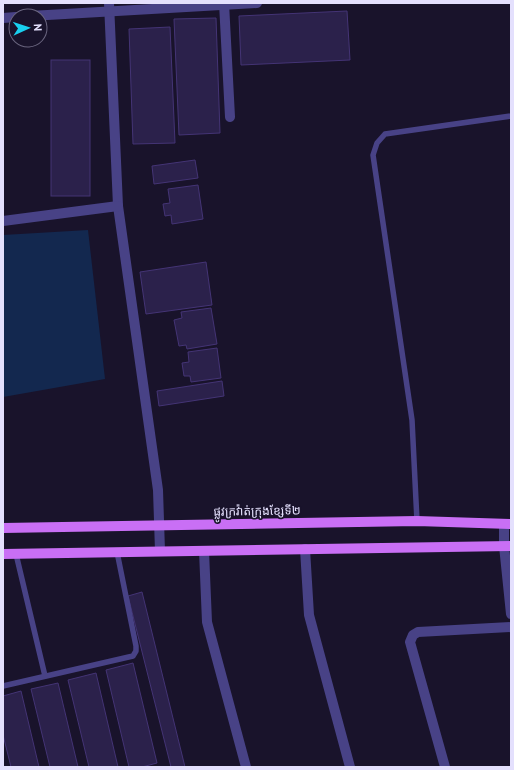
<svg xmlns="http://www.w3.org/2000/svg" width="514" height="770" font-family="'PT Sans','Noto Sans Khmer',sans-serif">
  <rect width="100%" height="100%" fill="#19132b"/>
  <!-- water -->
  <polygon fill="#13284f" points="88,230 105,379 3,397 3,235"/>
  <!-- building -->
  <g fill="#2b214b" stroke="#443475">
    <polygon points="347,11 350,60 241,65 239,16"/>
    <polygon points="216,18 220,133 179,135 174,19"/>
    <polygon points="170,27 175,143 133,144 129,29"/>
    <rect x="51" y="60" width="39" height="136"/>
    <polygon points="195,160 198,178 154,184 152,166"/>
    <polygon points="198,185 203,219 172,224 171,215 165,216 163,204 170,203 168,189"/>
    <polygon points="206,262 212,305 146,314 140,272"/>
    <polygon points="211,308 217,344 187,349 186,345 179,346 174,320 182,318 181,312"/>
    <polygon points="217,348 221,378 191,382 190,376 184,376 182,363 189,362 188,352"/>
    <polygon points="222,381 224,396 159,406 157,391"/>
    <polygon points="142,592 185,767 171,767 128,596"/>
    <polygon points="133,663 157,763 142,767 129,767 106,670"/>
    <polygon points="96,673 118,767 89,767 68,680"/>
    <polygon points="58,683 78,767 50,767 31,689"/>
    <polygon points="21,691 39,767 11,767 3,735 3,696"/>
  </g>
  <g fill="none" stroke-linecap="round" stroke-linejoin="round">
    <!-- lane -->
    <g stroke="#484286" stroke-width="5.5">
      <polyline points="417,521 412,420 373,155 377,143 385,134 511,116"/>
      <polyline points="16,554 45,676"/>
      <polyline points="3,686 133,656 136,651 136,646 117,552"/>
    </g>
    <!-- street -->
    <g stroke="#484286" stroke-width="10">
      <polyline points="109,3 118,206 158,490 160,551"/>
      <polyline points="224,3 230,117"/>
      <polyline points="30,16 257,3"/>
      <polyline points="3,18 16,17"/>
      <polyline points="3,221 118,206"/>
      <polyline points="504,525 504,546 511,614"/>
      <polyline points="305,549 309,615 350,767"/>
      <polyline points="204,551 207,622 246,767"/>
      <polyline points="445,767 410,642 413,635 418,632 511,627"/>
    </g>
    <!-- primary -->
    <g stroke="#c96ff5" stroke-width="10">
      <polyline points="3,528 417,521 511,524"/>
      <polyline points="3,554 511,546"/>
    </g>
  </g>
  <g text-anchor="middle" stroke-width="3.5" stroke-linejoin="round" paint-order="stroke">
    <!-- street labels -->
    <g font-size="12" fill="#e4e0fd" stroke="#19132b">
      <text transform="translate(257 511) rotate(-1)" y="4">ផ្លូវក្រវ៉ាត់ក្រុងខ្សែទី២</text>
    </g>
  </g>
  <!-- border -->
  <rect width="514" height="770" fill="none" stroke="#e4e0fd" stroke-width="8"/>
  <!-- north arrow -->
  <g transform="translate(28 28) rotate(87)"><circle r="19" fill="#19132b" stroke="#6a657f"/>
  <path d="M0-3L7 15L0 10L-7 15Z" fill="#19d0ef"/>
  <text y="-6" font-size="11" font-weight="bold" text-anchor="middle" fill="#e4e0fd">N</text>
  </g>
</svg>
